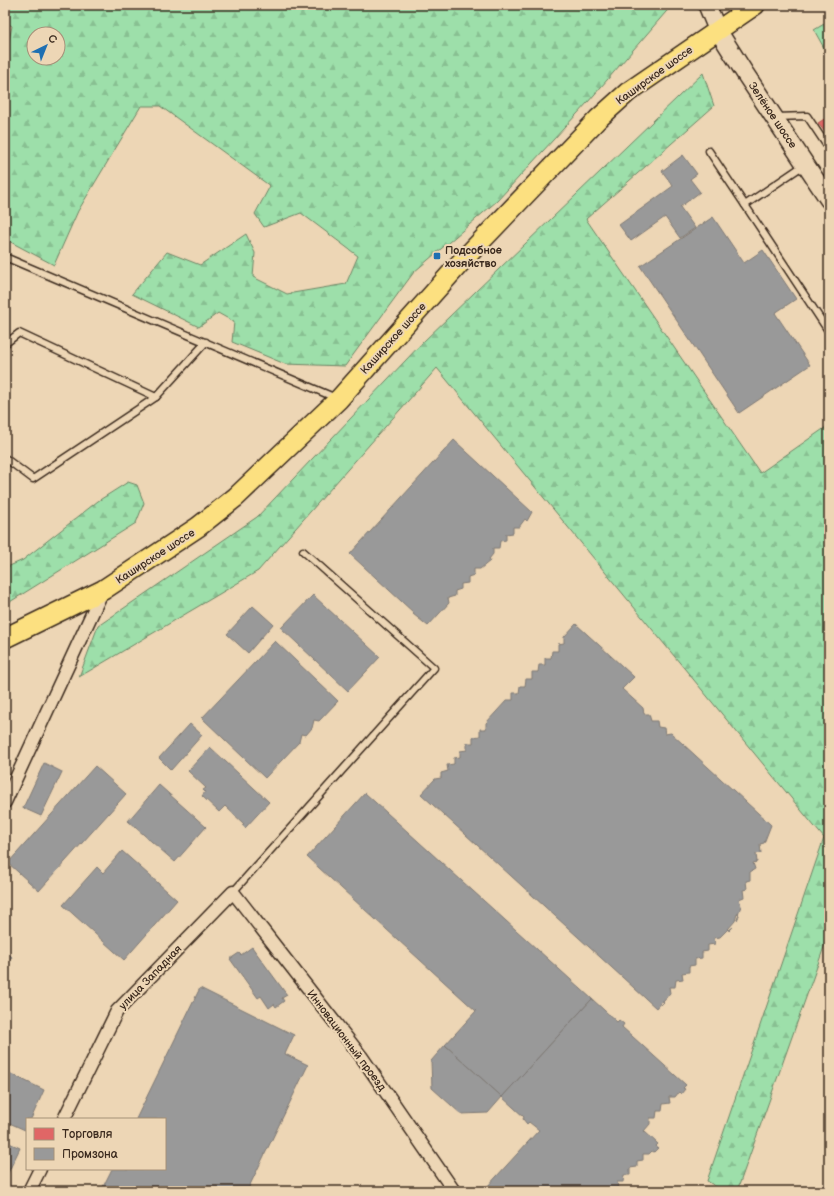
<svg xmlns="http://www.w3.org/2000/svg" width="834" height="1196" font-family="'Balsamiq Sans',sans-serif">
  <defs>
    <pattern id="grass-tufts" width="24" height="20" patternUnits="userSpaceOnUse"><rect width="24" height="20" fill="#9ddfaa"/><path d="M3 7l-1-3M5 7V3M7 7l1-3M15 17l-1-3M17 17v-4M19 17l1-3" fill="none" stroke="#88c092"/></pattern>
    <pattern id="forest-firs" width="22" height="20" patternUnits="userSpaceOnUse"><rect width="22" height="20" fill="#9ddfaa"/><path d="M5 1l3.5 6h-7zM16 11l3.5 6h-7z" fill="#88c092"/></pattern>
  </defs>
  <rect width="100%" height="100%" fill="#edd6b5"/>
  <filter id="ink" filterUnits="userSpaceOnUse"><feTurbulence type="fractalNoise" baseFrequency=".025" numOctaves="2"/><feDisplacementMap in="SourceGraphic" scale="8" xChannelSelector="R" yChannelSelector="G"/><feConvolveMatrix kernelMatrix="1 2 1 2 8 2 1 2 1" color-interpolation-filters="sRGB"/></filter>
  <g filter="url(#ink)">
    <!-- grass -->
    <polygon fill="url(#grass-tufts)" stroke="#6c8464" points="829,21 829,57 814,30"/>
    <!-- forest -->
    <g fill="url(#forest-firs)" stroke="#6c8464" fill-rule="evenodd">
      <path d="M5 5H672L588 102 497 201 414 272 345 366 285 364 232 342 234 322 218 313 199 327 132 294 167 252 200 265 246 234 255 253 253 277 287 294 346 284 358 256 301 213 264 227 255 214 270 186 160 106H141L78 211 54 265 5 239V59L12 26 5 22ZM34 34H58V58H34Z"/>
      <polygon points="703,73 714,106 586,219 760,473 829,425 829,933 737,1191 723,1191 707,1181 824,838 437,368 258,571 79,677 98,626 257,517 424,341"/>
      <polygon points="128,482 137,485 144,503 136,523 5,605 5,568 23,560 98,501"/>
    </g>
    <!-- shops -->
    <polygon fill="#e06666" stroke="#ae5450" points="829,116 829,130 825,132 818,123"/>
    <!-- industry -->
    <g fill="#999" stroke="#7d7874">
      <polygon points="683,155 697,174 690,179 700,192 680,207 695,228 680,238 665,217 631,241 619,225 673,186 662,171"/>
      <polygon points="713,217 744,263 763,250 796,299 775,313 810,365 739,413 640,266"/>
      <polygon points="454,440 532,512 527,521 525,519 519,527 513,527 513,533 506,534 506,540 500,541 499,548 493,548 493,554 489,559 490,561 480,569 474,569 474,575 468,577 468,583 461,584 461,589 455,591 455,596 448,598 449,603 428,626 413,614 414,613 350,554"/>
      <polygon points="313,595 380,657 348,691 281,628"/>
      <polygon points="253,606 273,624 248,653 227,634"/>
      <polygon points="576,624 634,677 622,689 643,708 644,714 649,714 651,721 657,721 658,727 664,728 665,734 671,733 771,825 764,843 760,844 761,853 756,854 757,862 753,863 755,869 750,872 750,880 746,881 747,889 743,890 744,897 739,899 741,906 738,914 739,915 737,920 739,915 737,914 735,921 728,929 729,930 733,927 729,931 728,929 720,937 714,938 715,944 708,945 708,951 702,952 702,958 695,959 695,965 689,966 689,972 682,973 683,979 676,980 675,987 669,987 670,993 663,1001 664,1002 660,1006 664,1002 662,1001 656,1008 421,794 435,779 441,778 441,773 448,771 447,765 454,764 454,758 460,757 460,751 467,750 467,743 473,743 473,737 480,736 480,729 486,729 486,723 507,700 513,700 513,693 519,693 520,686 525,686 526,679 532,679 532,672 538,672 539,665 545,665 545,658 551,658 552,651 558,651 558,644 564,643 564,637"/>
      <polygon points="275,641 338,701 319,721 314,720 312,728 306,735 301,734 299,742 265,778 202,718"/>
      <polygon points="190,724 202,735 171,770 159,758"/>
      <polygon points="210,747 269,802 245,828 242,825 244,824 225,806 219,812 202,796 205,792 203,790 206,788 188,771"/>
      <polygon points="44,763 62,772 41,816 23,808"/>
      <polygon points="95,766 126,794 39,891 8,863"/>
      <polygon points="159,785 206,827 175,862 128,821"/>
      <polygon points="365,793 592,999 502,1097 445,1045 476,1011 307,857"/>
      <polygon points="122,851 177,900 124,960 63,905 97,867 103,873"/>
      <polygon points="252,947 287,995 282,998 284,1001 276,1007 274,1004 269,1008 261,996 258,998 230,959 239,953 241,955"/>
      <polygon points="5,951 12,957 5,966"/>
      <polygon points="200,988 294,1035 285,1054 308,1065 247,1191 101,1191 112,1169 165,1169 165,1119 136,1119"/>
      <polygon points="592,999 617,1022 619,1020 624,1024 622,1027 686,1085 683,1088 685,1089 681,1094 679,1092 675,1097 669,1097 670,1103 663,1104 662,1111 657,1111 656,1118 650,1118 650,1124 644,1131 658,1144 656,1146 658,1148 654,1152 652,1151 649,1154 643,1154 643,1160 637,1161 637,1167 630,1168 630,1175 624,1175 623,1182 617,1182 618,1188 615,1191 490,1191 486,1188 539,1130 529,1122 527,1124 523,1119 524,1117 502,1097"/>
      <polygon points="445,1045 502,1097 488,1113 461,1114 432,1088 431,1061"/>
      <polygon points="5,1071 44,1090 31,1119 27,1119 25,1130 5,1121"/>
      <polygon points="5,1141 20,1148 7,1175 5,1174"/>
    </g>
    <g fill="none" stroke-linecap="round" stroke-linejoin="round">
      <defs>
        <g id="lane">
          <polyline points="776,117 807,116 829,149"/>
          <polyline points="709,151 745,205"/>
          <polyline points="804,165 745,205 829,332"/>
          <polyline points="827,191 829,177"/>
          <polyline points="5,257 336,398"/>
          <polyline points="5,344 19,333 156,397 206,342"/>
          <polyline points="5,458 33,479 156,397"/>
          <polyline points="233,892 434,668 303,551"/>
        </g>
        <g id="street">
          <polyline points="5,802 103,590"/>
          <polyline points="64,1119 117,1011 233,892 361,1056 454,1191"/>
          <polyline points="29,1191 40,1169"/>
        </g>
        <polyline id="secondary" points="707,5 717,29 746,75 829,200"/>
        <polyline id="primary" points="5,638 103,590 198,527 236,497 339,399 462,261 598,119 628,92 755,5"/>
      </defs>
      <!-- lane casing -->
      <use href="#lane" stroke="#3b2a1e" stroke-width="9"/>
      <!-- street casing -->
      <use href="#street" stroke="#3b2a1e" stroke-width="15"/>
      <!-- secondary casing -->
      <use href="#secondary" stroke="#3b2a1e" stroke-width="20"/>
      <!-- primary casing -->
      <use href="#primary" stroke="#3b2a1e" stroke-width="22"/>
      <!-- lane -->
      <use href="#lane" stroke="#edd6b5" stroke-width="6"/>
      <!-- street -->
      <use href="#street" stroke="#edd6b5" stroke-width="12"/>
      <!-- secondary -->
      <use href="#secondary" stroke="#edd6b5" stroke-width="17"/>
      <!-- primary -->
      <use href="#primary" stroke="#fce080" stroke-width="19"/>
    </g>
  </g>
  <!-- markers -->
  <rect fill="#1f6fb2" stroke="#edd6b5" stroke-width="1.5" x="433" y="252" width="8" height="8" rx="2"/>
  <g text-anchor="middle" stroke-width="4" stroke-linejoin="round" paint-order="stroke">
    <!-- street labels -->
    <g font-size="11" fill="#3b2a1e" stroke="#edd6b5">
      <text transform="translate(654 75) rotate(-36)" y="4">Каширское шоссе</text>
      <text transform="translate(773 115) rotate(56)" y="4">Зелёное шоссе</text>
      <text transform="translate(393 338) rotate(-48)" y="4">Каширское шоссе</text>
      <text transform="translate(155 556) rotate(-33)" y="4">Каширское шоссе</text>
      <text transform="translate(150 977) rotate(-46)" y="4">улица Западная</text>
      <text transform="translate(347 1040) rotate(53)" y="4">Инновационный проезд</text>
    </g>
    <!-- poi labels -->
    <g font-size="11" font-weight="bold" fill="#3b2a1e" stroke="#edd6b5" text-anchor="start">
      <text x="445" y="254">Подсобное<tspan x="445" dy="13">хозяйство</tspan></text>
    </g>
  </g>
  <!-- margin -->
  <rect width="834" height="1196" fill="none" stroke="#edd6b5" stroke-width="20"/>
  <rect x="10" y="10" width="814" height="1176" fill="none" stroke="#3b2a1e" stroke-width="1.5" filter="url(#ink)"/>
  <!-- legend -->
  <rect x="26" y="1118" width="140" height="52" fill="#edd6b5" stroke="#a69179"/>
  <rect x="34" y="1128" width="20" height="12" fill="#e06666" stroke="#a69179"/>
  <text x="62" y="1138" font-size="12" fill="#3b2a1e">Торговля</text>
  <rect x="34" y="1148" width="20" height="12" fill="#999999" stroke="#a69179"/>
  <text x="62" y="1158" font-size="12" fill="#3b2a1e">Промзона</text>
  <!-- north arrow -->
  <g transform="translate(46 46) rotate(43)"><circle r="19" fill="#edd6b5" stroke="#a69179"/>
  <path d="M0-3L7 15L0 10L-7 15Z" fill="#1f6fb2"/>
  <text y="-6" font-size="11" font-weight="bold" text-anchor="middle" fill="#3b2a1e">С</text>
  </g>
</svg>
